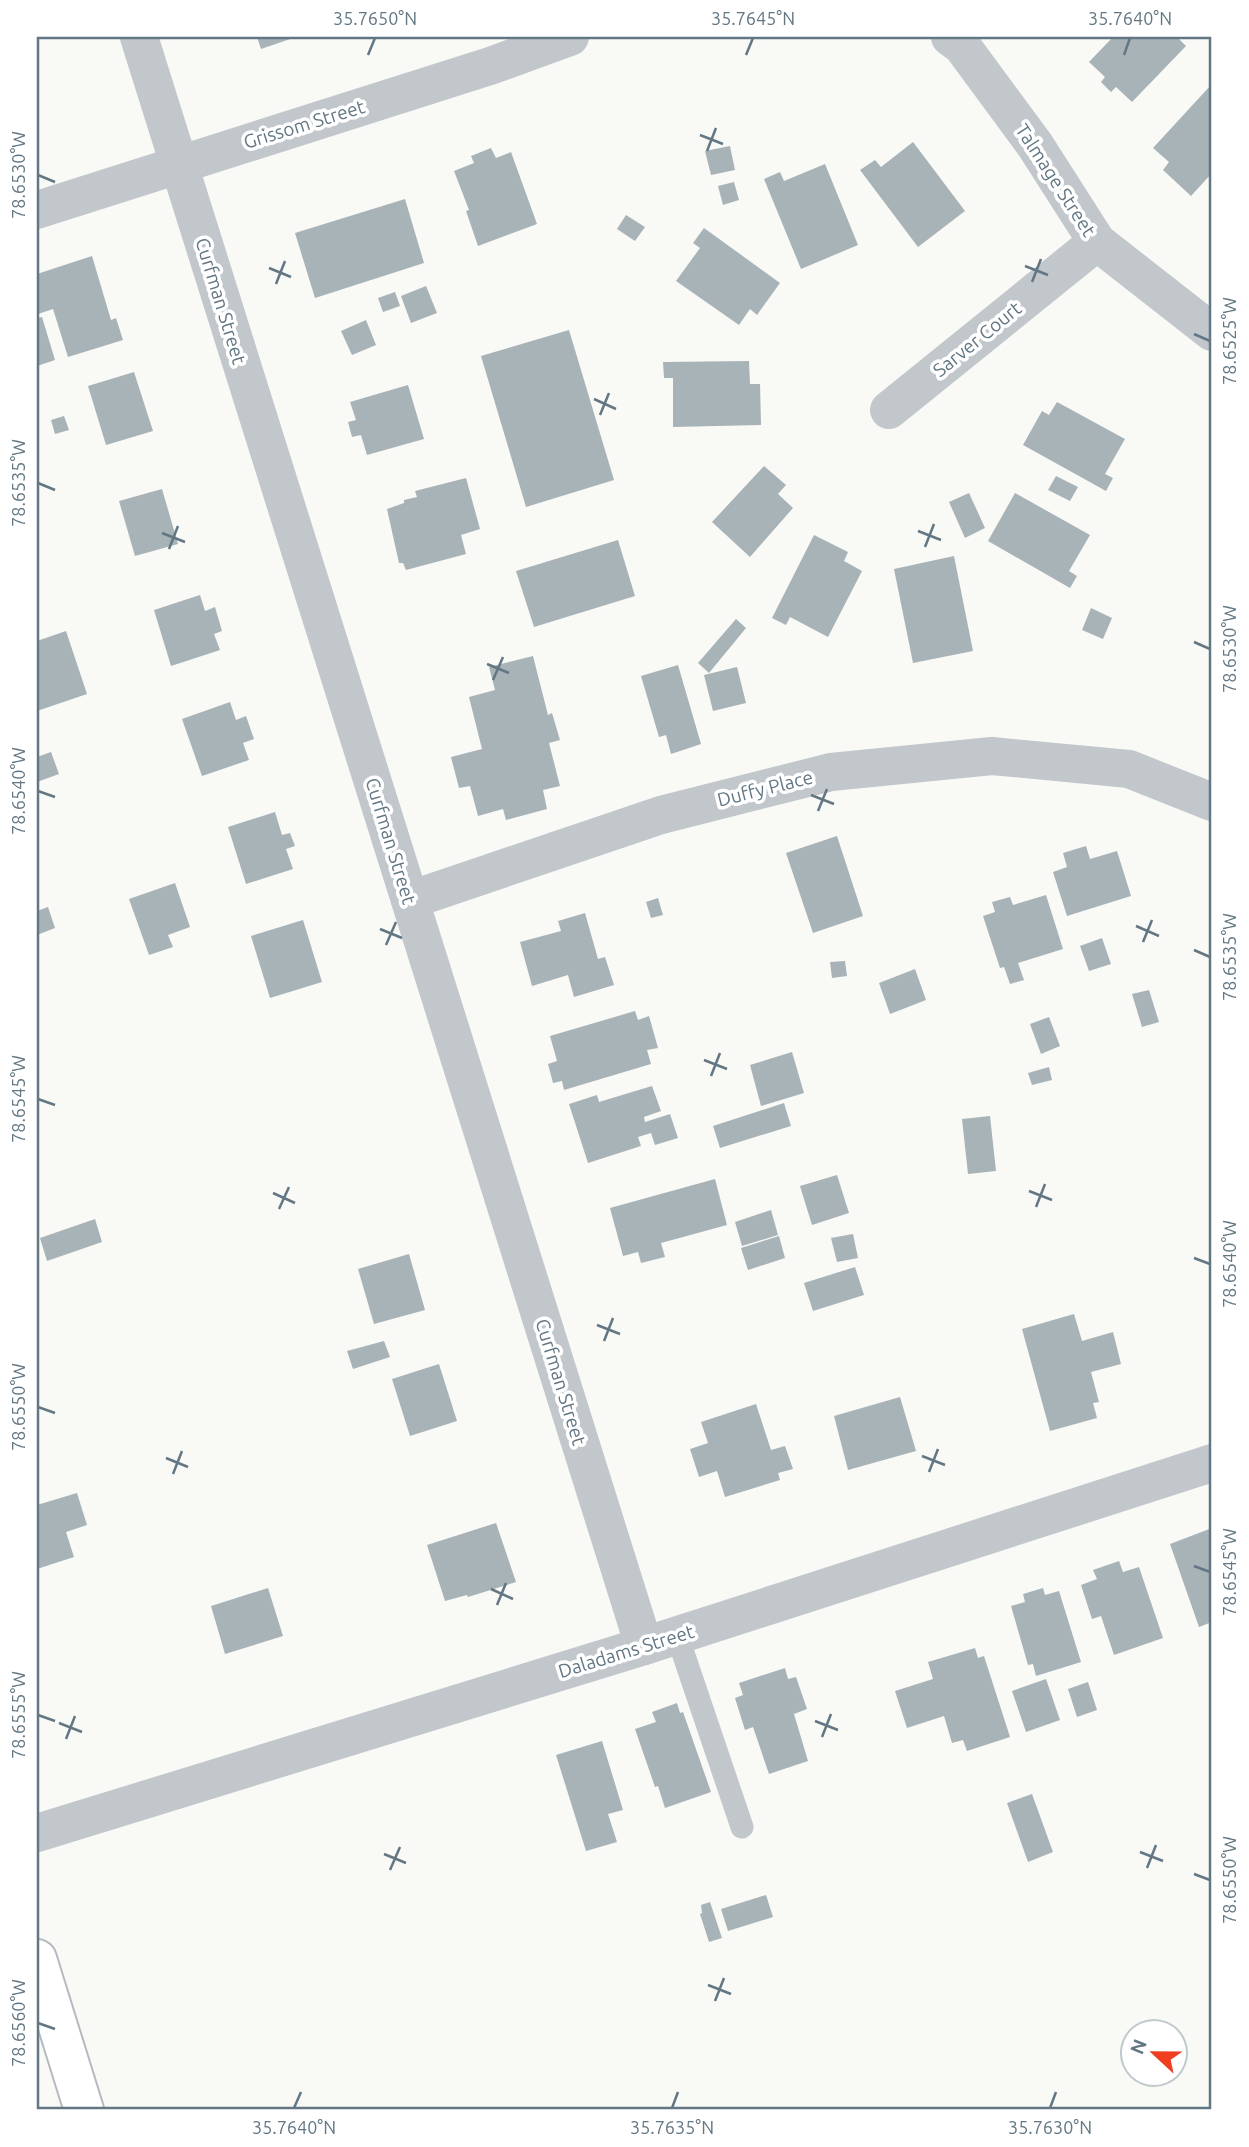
<svg xmlns="http://www.w3.org/2000/svg" width="1249" height="2147" font-family="Ubuntu,sans-serif">
  <rect width="100%" height="100%" fill="#f9f9f6"/>
  <!-- building -->
  <g fill="#a8b3b8">
    <polygon points="257,37 296,37 261,49"/>
    <polygon points="1113,37 1177,37 1186,46 1132,102 1116,87 1111,92 1101,82 1105,77 1089,62"/>
    <polygon points="1211,85 1212,86 1212,173 1191,196 1163,170 1169,162 1153,148"/>
    <polygon points="913,142 965,211 918,247 860,170 875,160 881,167"/>
    <polygon points="730,146 735,170 711,175 705,151"/>
    <polygon points="491,148 496,158 511,152 537,224 478,246 466,211 469,210 454,171 474,163 471,156"/>
    <polygon points="825,164 858,245 801,269 764,179 780,172 784,181"/>
    <polygon points="734,182 739,200 723,205 718,186"/>
    <polygon points="405,199 424,263 315,298 295,233"/>
    <polygon points="626,215 645,227 635,241 617,229"/>
    <polygon points="704,228 780,283 757,315 750,309 739,325 676,281 700,248 693,243"/>
    <polygon points="92,256 111,320 116,318 123,340 68,357 53,309 38,314 37,274"/>
    <polygon points="426,286 437,313 411,323 401,296"/>
    <polygon points="395,292 400,306 383,312 378,298"/>
    <polygon points="42,317 55,360 37,366 37,318"/>
    <polygon points="366,320 376,345 352,355 341,331"/>
    <polygon points="569,330 614,480 526,507 481,356"/>
    <polygon points="749,361 750,384 760,384 761,425 673,427 673,378 664,378 663,362"/>
    <polygon points="134,372 153,431 106,445 88,386"/>
    <polygon points="408,385 424,439 367,455 361,435 352,437 348,422 356,420 350,402"/>
    <polygon points="1057,402 1125,439 1105,474 1113,478 1106,491 1023,445 1042,411 1049,415"/>
    <polygon points="64,416 69,430 55,434 51,420"/>
    <polygon points="764,466 786,485 778,494 793,508 750,557 712,522"/>
    <polygon points="1056,476 1078,487 1070,501 1048,490"/>
    <polygon points="466,478 480,529 461,535 466,554 406,570 403,563 399,563 387,509 404,503 404,500 417,497 415,491"/>
    <polygon points="162,489 178,544 135,556 119,501"/>
    <polygon points="969,493 985,528 965,538 949,502"/>
    <polygon points="1015,493 1090,535 1069,571 1077,576 1070,588 988,541"/>
    <polygon points="814,535 848,552 844,561 862,571 828,637 790,617 786,625 772,618"/>
    <polygon points="618,540 635,596 534,627 516,571"/>
    <polygon points="954,556 973,651 913,663 894,569"/>
    <polygon points="200,595 205,611 215,607 222,631 214,634 220,650 171,666 154,610"/>
    <polygon points="1091,608 1112,618 1103,639 1082,630"/>
    <polygon points="736,619 746,628 709,673 698,663"/>
    <polygon points="66,631 87,694 37,711 37,641"/>
    <polygon points="533,656 548,715 552,713 560,740 549,743 560,786 543,790 547,809 506,820 503,809 478,816 470,786 459,788 451,757 482,749 469,697 495,690 489,667"/>
    <polygon points="678,665 701,744 671,754 666,735 659,737 641,676"/>
    <polygon points="737,667 746,703 713,711 704,675"/>
    <polygon points="230,702 236,720 246,716 254,739 243,743 249,760 202,776 182,719"/>
    <polygon points="51,752 59,774 37,782 37,757"/>
    <polygon points="275,812 282,835 290,833 295,846 286,849 293,869 246,884 228,827"/>
    <polygon points="837,836 863,916 813,933 786,853"/>
    <polygon points="1086,846 1090,859 1117,851 1131,896 1067,916 1053,872 1067,867 1063,853"/>
    <polygon points="175,883 190,927 168,935 173,947 149,955 129,899"/>
    <polygon points="1046,895 1063,949 1018,963 1024,980 1010,984 1004,967 1000,968 983,916 995,912 992,902 1010,897 1013,905"/>
    <polygon points="658,898 663,915 651,918 646,902"/>
    <polygon points="48,907 55,928 37,935 37,911"/>
    <polygon points="585,913 598,959 605,957 614,985 574,997 568,975 532,986 520,942 561,931 558,921"/>
    <polygon points="303,920 322,982 270,998 251,936"/>
    <polygon points="1102,938 1111,964 1089,971 1080,946"/>
    <polygon points="845,961 847,976 832,978 830,962"/>
    <polygon points="915,969 926,1000 890,1014 879,983"/>
    <polygon points="1149,990 1159,1022 1142,1027 1132,994"/>
    <polygon points="635,1011 638,1020 649,1016 658,1048 647,1050 651,1064 564,1090 562,1081 553,1083 548,1064 557,1061 550,1036"/>
    <polygon points="1049,1017 1060,1046 1041,1054 1030,1024"/>
    <polygon points="792,1052 804,1093 761,1106 750,1065"/>
    <polygon points="1049,1067 1052,1080 1032,1085 1028,1073"/>
    <polygon points="652,1086 661,1111 644,1117 645,1122 670,1114 678,1138 655,1145 651,1133 638,1137 641,1146 588,1163 569,1104 597,1095 599,1102"/>
    <polygon points="784,1103 791,1126 720,1148 713,1126"/>
    <polygon points="990,1116 996,1171 968,1174 962,1119"/>
    <polygon points="837,1175 849,1213 812,1225 800,1186"/>
    <polygon points="715,1179 727,1225 661,1243 665,1257 641,1263 638,1252 623,1256 610,1208"/>
    <polygon points="771,1210 778,1235 742,1246 735,1222"/>
    <polygon points="95,1219 102,1242 47,1261 40,1238"/>
    <polygon points="853,1234 858,1258 837,1262 831,1238"/>
    <polygon points="779,1236 785,1258 748,1270 741,1248"/>
    <polygon points="409,1254 425,1310 374,1324 358,1269"/>
    <polygon points="855,1267 864,1295 813,1311 804,1283"/>
    <polygon points="1074,1314 1082,1341 1113,1332 1121,1364 1091,1372 1099,1402 1093,1403 1097,1418 1050,1431 1022,1329"/>
    <polygon points="384,1341 390,1357 353,1369 347,1351"/>
    <polygon points="439,1364 457,1421 410,1436 392,1379"/>
    <polygon points="900,1397 916,1451 848,1470 834,1416"/>
    <polygon points="756,1404 771,1450 785,1446 793,1469 778,1473 780,1480 725,1497 717,1471 699,1477 690,1449 708,1443 701,1422"/>
    <polygon points="77,1493 87,1525 66,1532 74,1557 37,1569 37,1505"/>
    <polygon points="496,1523 516,1582 468,1597 467,1595 445,1601 427,1545"/>
    <polygon points="1212,1528 1212,1622 1199,1627 1170,1544"/>
    <polygon points="1119,1561 1123,1572 1139,1567 1163,1638 1114,1655 1101,1616 1092,1619 1081,1585 1097,1579 1093,1570"/>
    <polygon points="268,1588 283,1636 225,1654 211,1606"/>
    <polygon points="1043,1588 1045,1595 1059,1591 1081,1662 1036,1676 1033,1664 1028,1665 1011,1606 1025,1602 1023,1594"/>
    <polygon points="975,1648 978,1658 984,1656 1010,1737 967,1751 963,1740 952,1743 944,1716 907,1728 895,1691 933,1679 928,1662"/>
    <polygon points="785,1668 788,1679 796,1677 807,1709 794,1714 808,1761 769,1774 753,1727 745,1730 735,1698 743,1695 739,1683"/>
    <polygon points="1046,1679 1060,1720 1026,1732 1012,1691"/>
    <polygon points="1088,1682 1097,1710 1077,1717 1068,1689"/>
    <polygon points="677,1703 680,1713 683,1712 711,1792 665,1808 658,1786 655,1787 635,1729 656,1722 652,1712"/>
    <polygon points="602,1741 623,1810 608,1814 617,1842 586,1851 556,1755"/>
    <polygon points="1032,1794 1053,1852 1028,1862 1007,1803"/>
    <polygon points="766,1895 773,1917 728,1931 721,1909"/>
    <polygon points="710,1902 722,1938 709,1942 700,1914 702,1913 701,1905"/>
  </g>
  <g fill="none" stroke-linecap="round" stroke-linejoin="round">
    <defs>
      <polyline id="secondary" points="37,1959 84,2110"/>
    </defs>
    <!-- secondary casing -->
    <use href="#secondary" stroke="#b4bbc0" stroke-width="42"/>
    <!-- service -->
    <polyline stroke="#c2c7cb" stroke-width="23" points="677,1635 742,1827"/>
    <!-- minor -->
    <g stroke="#c2c7cb" stroke-width="38">
      <polyline points="139,37 644,1646"/>
      <polyline points="950,37 962,46 1035,145 1097,242 1212,332"/>
      <polyline points="37,210 490,66 570,37"/>
      <polyline points="889,410 1097,242"/>
      <polyline points="410,900 661,815 831,772 992,756 1129,769 1212,802"/>
      <polyline points="37,1833 644,1646 1212,1463"/>
    </g>
    <!-- secondary -->
    <use href="#secondary" stroke="#fff" stroke-width="38"/>
  </g>
  <!-- ticks -->
  <path fill="none" stroke="#627783" stroke-width="2.5" d="M368 55 375 38M746 55 753 38M1124 55 1130 38M700 135 723 144M707 151 716 128M38 175 55 182M1025 266 1048 275M269 268 291 277M1032 282 1041 259M276 284 285 261M1194 334 1210 341M594 399 616 409M600 415 609 393M38 483 55 490M918 531 941 540M162 533 185 542M925 547 934 524M169 549 178 526M1194 642 1210 649M487 664 509 673M493 680 503 657M38 791 55 797M811 795 834 804M818 811 827 789M1136 926 1159 936M380 929 402 938M1143 942 1152 920M386 945 396 922M1194 950 1210 957M704 1060 727 1069M711 1076 720 1053M38 1099 55 1105M1029 1191 1052 1200M273 1193 295 1203M1036 1207 1045 1184M279 1209 289 1187M1194 1258 1210 1264M597 1325 620 1334M604 1341 613 1318M38 1407 55 1413M922 1456 945 1465M166 1458 188 1467M929 1472 938 1449M173 1474 182 1451M1194 1566 1210 1572M491 1589 513 1599M497 1605 506 1583M38 1715 55 1721M815 1721 838 1730M59 1723 82 1732M822 1737 831 1714M66 1739 75 1716M1140 1852 1163 1861M384 1854 406 1863M1147 1868 1156 1845M390 1870 400 1847M1194 1874 1210 1880M708 1985 731 1994M715 2001 724 1978M38 2023 55 2029M294 2108 301 2092M672 2108 678 2092M1050 2108 1056 2092"/>
  <g text-anchor="middle" stroke-width="7" stroke-linejoin="round" paint-order="stroke">
    <!-- street labels -->
    <g font-size="19" fill="#627783" stroke="#fff">
      <text transform="translate(304 124) rotate(-17)" y="7">Grissom Street</text>
      <text transform="translate(1056 180) rotate(57)" y="7">Talmage Street</text>
      <text transform="translate(221 301) rotate(73)" y="7">Curfman Street</text>
      <text transform="translate(977 339) rotate(-39)" y="7">Sarver Court</text>
      <text transform="translate(765 788) rotate(-14)" y="7">Duffy Place</text>
      <text transform="translate(391 841) rotate(73)" y="7">Curfman Street</text>
      <text transform="translate(561 1382) rotate(73)" y="7">Curfman Street</text>
      <text transform="translate(626 1651) rotate(-17)" y="7">Daladams Street</text>
    </g>
  </g>
  <!-- border -->
  <rect width="1249" height="2147" fill="none" stroke="#ffffff" stroke-width="77"/>
  <!-- north arrow -->
  <g transform="translate(1154 2053) rotate(292)"><circle r="33" fill="#ffffff" stroke="#c0c9cd" stroke-width="2"/>
  <path d="M0-5L12 26L0 18L-12 26Z" fill="#ef3f20"/>
  <text y="-10" font-size="19" font-weight="bold" text-anchor="middle" fill="#627783">N</text>
  </g>
  <rect x="38" y="38" width="1172" height="2070" fill="none" stroke="#627783" stroke-width="2.5"/>
  <g font-size="18" text-anchor="middle" fill="#627783">
    <text x="375" y="25">35.7650°N</text>
    <text x="753" y="25">35.7645°N</text>
    <text x="1130" y="25">35.7640°N</text>
    <text transform="translate(19 175) rotate(-90)" y="6">78.6530°W</text>
    <text transform="translate(1230 341) rotate(-90)" y="6">78.6525°W</text>
    <text transform="translate(19 483) rotate(-90)" y="6">78.6535°W</text>
    <text transform="translate(1230 649) rotate(-90)" y="6">78.6530°W</text>
    <text transform="translate(19 791) rotate(-90)" y="6">78.6540°W</text>
    <text transform="translate(1230 957) rotate(-90)" y="6">78.6535°W</text>
    <text transform="translate(19 1099) rotate(-90)" y="6">78.6545°W</text>
    <text transform="translate(1230 1264) rotate(-90)" y="6">78.6540°W</text>
    <text transform="translate(19 1407) rotate(-90)" y="6">78.6550°W</text>
    <text transform="translate(1230 1572) rotate(-90)" y="6">78.6545°W</text>
    <text transform="translate(19 1715) rotate(-90)" y="6">78.6555°W</text>
    <text transform="translate(1230 1880) rotate(-90)" y="6">78.6550°W</text>
    <text transform="translate(19 2023) rotate(-90)" y="6">78.6560°W</text>
    <text x="294" y="2134">35.7640°N</text>
    <text x="672" y="2134">35.7635°N</text>
    <text x="1050" y="2134">35.7630°N</text>
  </g>
</svg>
